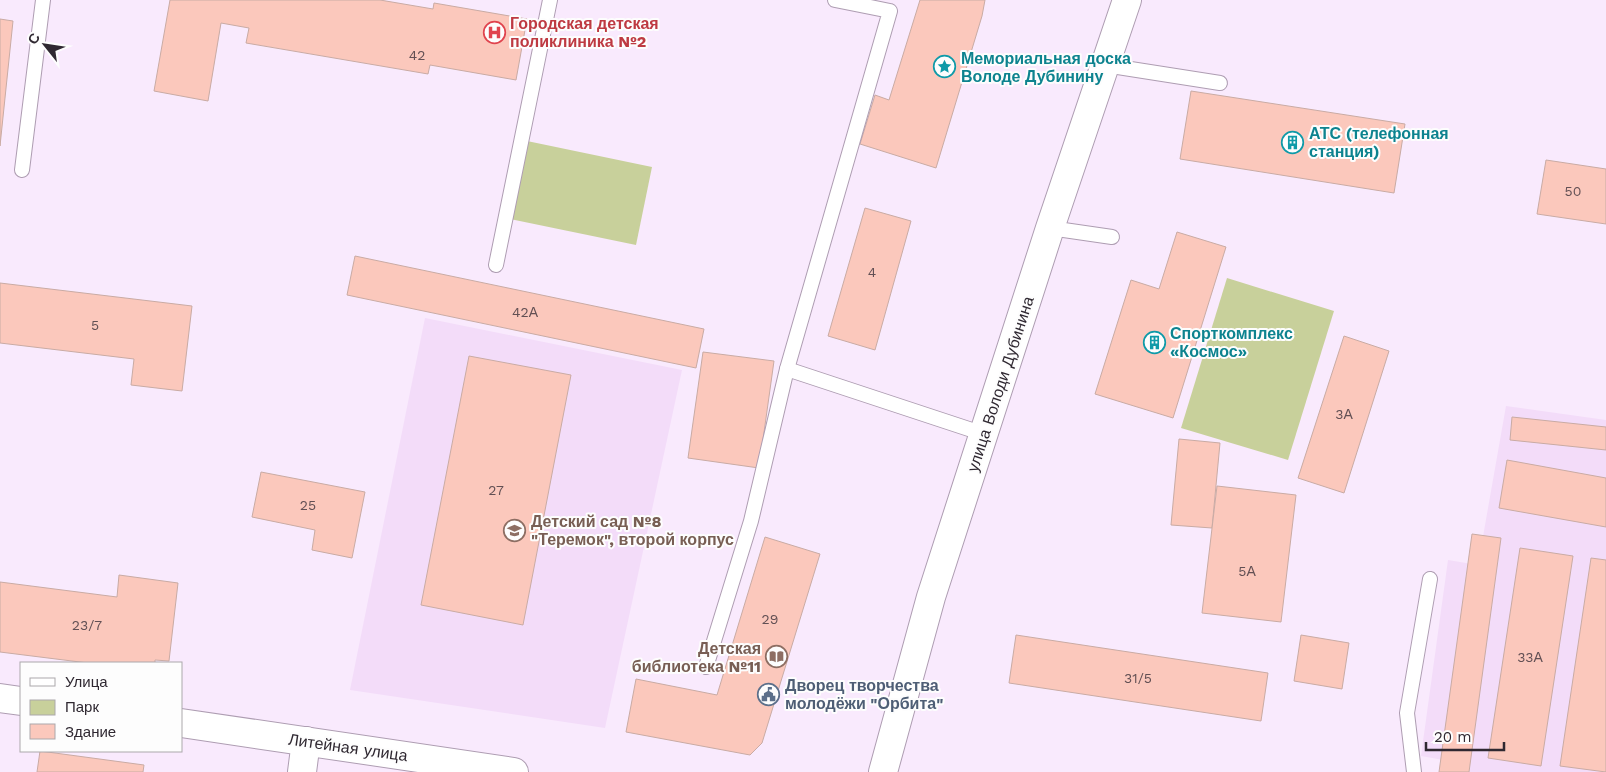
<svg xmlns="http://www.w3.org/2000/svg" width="1606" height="772" font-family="'Work Sans',sans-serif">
  <rect width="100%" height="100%" fill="#f9eafd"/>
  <!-- built -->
  <g fill="#f3dcf9">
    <polygon points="425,318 682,370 605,728 350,690"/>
    <polygon points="1506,406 1606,420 1606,772 1447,772 1449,761 1421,756 1448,560 1478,565"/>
  </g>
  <!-- green -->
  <g fill="#c8d09b">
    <polygon points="527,141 652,167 636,245 510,219"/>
    <polygon points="1227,278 1334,311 1288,460 1181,428"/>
  </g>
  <!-- building -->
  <g fill="#fbc8bc" stroke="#c9aba4">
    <polygon points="170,0 380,0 433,9 434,3 527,19 516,80 430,65 428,74 246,43 249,28 221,23 208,101 154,91"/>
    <polygon points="920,0 985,0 982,16 936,168 860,144 875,95 889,100"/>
    <polygon points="0,19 13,21 0,146"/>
    <polygon points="1191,91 1405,124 1394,193 1180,159"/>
    <polygon points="1546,160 1606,169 1606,224 1537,214"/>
    <polygon points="865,208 911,221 875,350 828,336"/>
    <polygon points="1177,232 1226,247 1173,418 1095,394 1131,280 1159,289"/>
    <polygon points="355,256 704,329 696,368 347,295"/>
    <polygon points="0,283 192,306 182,391 131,385 134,359 0,343"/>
    <polygon points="1344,336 1389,351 1344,493 1298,478"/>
    <polygon points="703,352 774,361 759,468 688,458"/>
    <polygon points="469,356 571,375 523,625 421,605"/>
    <polygon points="1512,417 1606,427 1606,450 1510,440"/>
    <polygon points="1179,439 1220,443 1212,528 1171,525"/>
    <polygon points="1507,460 1606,478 1606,527 1499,508"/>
    <polygon points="261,472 365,492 352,558 312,550 315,530 252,517"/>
    <polygon points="1217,486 1296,495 1281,622 1202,613"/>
    <polygon points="1472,534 1501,538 1469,772 1439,772"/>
    <polygon points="765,537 820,554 762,743 750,755 626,732 636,679 717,695"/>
    <polygon points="1520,548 1573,556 1541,766 1488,758"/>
    <polygon points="1591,558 1606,560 1606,772 1560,766"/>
    <polygon points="119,575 178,583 169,661 155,660 155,663 88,663 0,652 0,582 117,597"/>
    <polygon points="1016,635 1268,673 1261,721 1009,683"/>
    <polygon points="1301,635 1349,643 1342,689 1294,681"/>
    <polygon points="40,751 144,765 143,772 37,772"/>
  </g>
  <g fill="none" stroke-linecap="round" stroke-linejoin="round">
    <defs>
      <g id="lane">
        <polyline points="1105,65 1220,83"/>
        <polyline points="22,170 43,0"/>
        <polyline points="1050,228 1112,237"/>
        <polyline points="496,265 550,0"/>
        <polyline points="787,369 890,11 835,0"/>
        <polyline points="706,667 751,521 787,369 984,434"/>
        <polyline points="1414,772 1407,713 1430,579"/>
      </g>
      <polyline id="street" points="302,772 306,741"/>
      <g id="secondary">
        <polyline points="0,698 21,701"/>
        <polyline points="181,723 514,772"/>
        <polyline points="883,772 931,597 1050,228 1127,0"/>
      </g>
    </defs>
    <!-- lane casing -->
    <use href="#lane" stroke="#ae9db2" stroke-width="16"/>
    <!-- street casing -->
    <use href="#street" stroke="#ae9db2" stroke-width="30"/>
    <!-- secondary casing -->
    <use href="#secondary" stroke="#ae9db2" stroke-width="30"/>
    <!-- lane -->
    <use href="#lane" stroke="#fff" stroke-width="14"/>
    <!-- street -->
    <use href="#street" stroke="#fff" stroke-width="28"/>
    <!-- secondary -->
    <use href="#secondary" stroke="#fff" stroke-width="28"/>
  </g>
  <!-- icons -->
  <defs>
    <symbol id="hospital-ring" viewBox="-11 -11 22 22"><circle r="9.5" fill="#fdfdfd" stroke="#e0444e" stroke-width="1.5"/><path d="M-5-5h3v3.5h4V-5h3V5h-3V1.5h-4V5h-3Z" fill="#e0444e"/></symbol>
    <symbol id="sight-ring" viewBox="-11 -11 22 22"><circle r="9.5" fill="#fdfdfd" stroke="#0f9aa8" stroke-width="1.5"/><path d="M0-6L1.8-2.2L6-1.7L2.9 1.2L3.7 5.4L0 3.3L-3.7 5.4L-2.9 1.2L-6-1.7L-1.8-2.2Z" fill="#0f9aa8"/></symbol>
    <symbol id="building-ring" viewBox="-11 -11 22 22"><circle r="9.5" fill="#fdfdfd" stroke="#0f9aa8" stroke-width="1.5"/><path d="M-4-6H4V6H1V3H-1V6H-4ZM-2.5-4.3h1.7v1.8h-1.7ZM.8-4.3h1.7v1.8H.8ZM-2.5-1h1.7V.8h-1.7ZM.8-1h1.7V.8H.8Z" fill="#0f9aa8"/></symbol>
    <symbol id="school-ring" viewBox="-11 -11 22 22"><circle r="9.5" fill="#fdfdfd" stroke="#8d6e63" stroke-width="1.5"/><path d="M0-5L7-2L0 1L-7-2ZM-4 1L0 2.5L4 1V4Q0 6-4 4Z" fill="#8d6e63"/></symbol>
    <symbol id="library-ring" viewBox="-11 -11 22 22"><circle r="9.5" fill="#fdfdfd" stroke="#8d6e63" stroke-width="1.5"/><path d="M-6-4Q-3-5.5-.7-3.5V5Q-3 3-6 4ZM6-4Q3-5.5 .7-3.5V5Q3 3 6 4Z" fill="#8d6e63"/></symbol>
    <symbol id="civic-ring" viewBox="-11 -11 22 22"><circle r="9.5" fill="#fdfdfd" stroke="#5c6f8a" stroke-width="1.5"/><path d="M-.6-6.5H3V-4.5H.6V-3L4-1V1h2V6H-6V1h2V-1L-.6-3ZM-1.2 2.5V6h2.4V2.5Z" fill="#5c6f8a"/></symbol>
  </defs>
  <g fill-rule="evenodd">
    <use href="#hospital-ring" x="482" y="20" width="25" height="25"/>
    <use href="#sight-ring" x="932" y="54" width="25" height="25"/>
    <use href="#building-ring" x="1280" y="130" width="25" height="25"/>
    <use href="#building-ring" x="1142" y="330" width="25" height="25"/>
    <use href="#school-ring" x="502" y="518" width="25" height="25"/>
    <use href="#library-ring" x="764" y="644" width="25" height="25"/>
    <use href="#civic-ring" x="756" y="682" width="25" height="25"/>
  </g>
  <g text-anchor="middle" stroke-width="4" stroke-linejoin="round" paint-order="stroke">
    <!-- number labels -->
    <g font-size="14" fill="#625054">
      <text x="417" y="60">42</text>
      <text x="1573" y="196">50</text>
      <text x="872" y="277">4</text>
      <text x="525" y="317">42А</text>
      <text x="95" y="330">5</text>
      <text x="1344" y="419">3А</text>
      <text x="496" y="495">27</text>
      <text x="308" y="510">25</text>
      <text x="1247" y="576">5А</text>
      <text x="770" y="624">29</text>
      <text x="87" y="630">23/7</text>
      <text x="1530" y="662">33А</text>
      <text x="1138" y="683">31/5</text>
    </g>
    <!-- health labels -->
    <g font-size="16" font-weight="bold" fill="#be3a42" stroke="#fdfdfd" text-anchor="start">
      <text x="510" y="29">Городская детская<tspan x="510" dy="18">поликлиника №2</tspan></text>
    </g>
    <!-- culture labels -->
    <g font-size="16" font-weight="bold" fill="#0d838f" stroke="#fdfdfd" text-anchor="start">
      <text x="961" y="64">Мемориальная доска<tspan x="961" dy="18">Володе Дубинину</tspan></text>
      <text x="1309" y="139">АТС (телефонная<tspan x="1309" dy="18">станция)</tspan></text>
      <text x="1170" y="339">Спорткомплекс<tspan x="1170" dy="18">«Космос»</tspan></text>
    </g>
    <!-- street labels -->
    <g font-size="16" fill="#2f2831" stroke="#fdfdfd">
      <text transform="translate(1000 384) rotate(-72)" y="6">улица Володи Дубинина</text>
      <text transform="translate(348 747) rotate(8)" y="6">Литейная улица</text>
    </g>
    <!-- education labels -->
    <g font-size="16" font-weight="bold" fill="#785e54" stroke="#fdfdfd" text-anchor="start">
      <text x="531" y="527">Детский сад №8<tspan x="531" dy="18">"Теремок", второй корпус</tspan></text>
      <text x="761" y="654" text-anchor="end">Детская<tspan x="761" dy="18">библиотека №11</tspan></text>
    </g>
    <!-- service labels -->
    <g font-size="16" font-weight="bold" fill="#4e5e75" stroke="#fdfdfd" text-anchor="start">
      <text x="785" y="691">Дворец творчества<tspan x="785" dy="18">молодёжи "Орбита"</tspan></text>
    </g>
  </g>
  <!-- legend -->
  <rect x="20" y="662" width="162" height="90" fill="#fdfdfd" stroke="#aba8ab"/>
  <rect x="30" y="678" width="25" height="8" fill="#ffffff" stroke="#aba8ab"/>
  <text x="65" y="687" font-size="15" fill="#2f2831">Улица</text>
  <rect x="30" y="700" width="25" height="15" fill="#c8d09b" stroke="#aba8ab"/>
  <text x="65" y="712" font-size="15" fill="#2f2831">Парк</text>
  <rect x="30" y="724" width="25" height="15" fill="#fbc8bc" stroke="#aba8ab"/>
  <text x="65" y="737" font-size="15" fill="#2f2831">Здание</text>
  <!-- north arrow -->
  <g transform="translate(45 45) rotate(300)" stroke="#fdfdfd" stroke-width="4" paint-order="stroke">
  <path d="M0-4L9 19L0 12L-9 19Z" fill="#2f2831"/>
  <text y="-8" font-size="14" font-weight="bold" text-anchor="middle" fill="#2f2831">С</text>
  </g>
  <!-- scale -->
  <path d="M1426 742v8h78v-8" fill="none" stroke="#2f2831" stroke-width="2.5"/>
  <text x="1434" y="742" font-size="15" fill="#2f2831" stroke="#fdfdfd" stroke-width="4" paint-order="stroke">20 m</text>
</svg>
